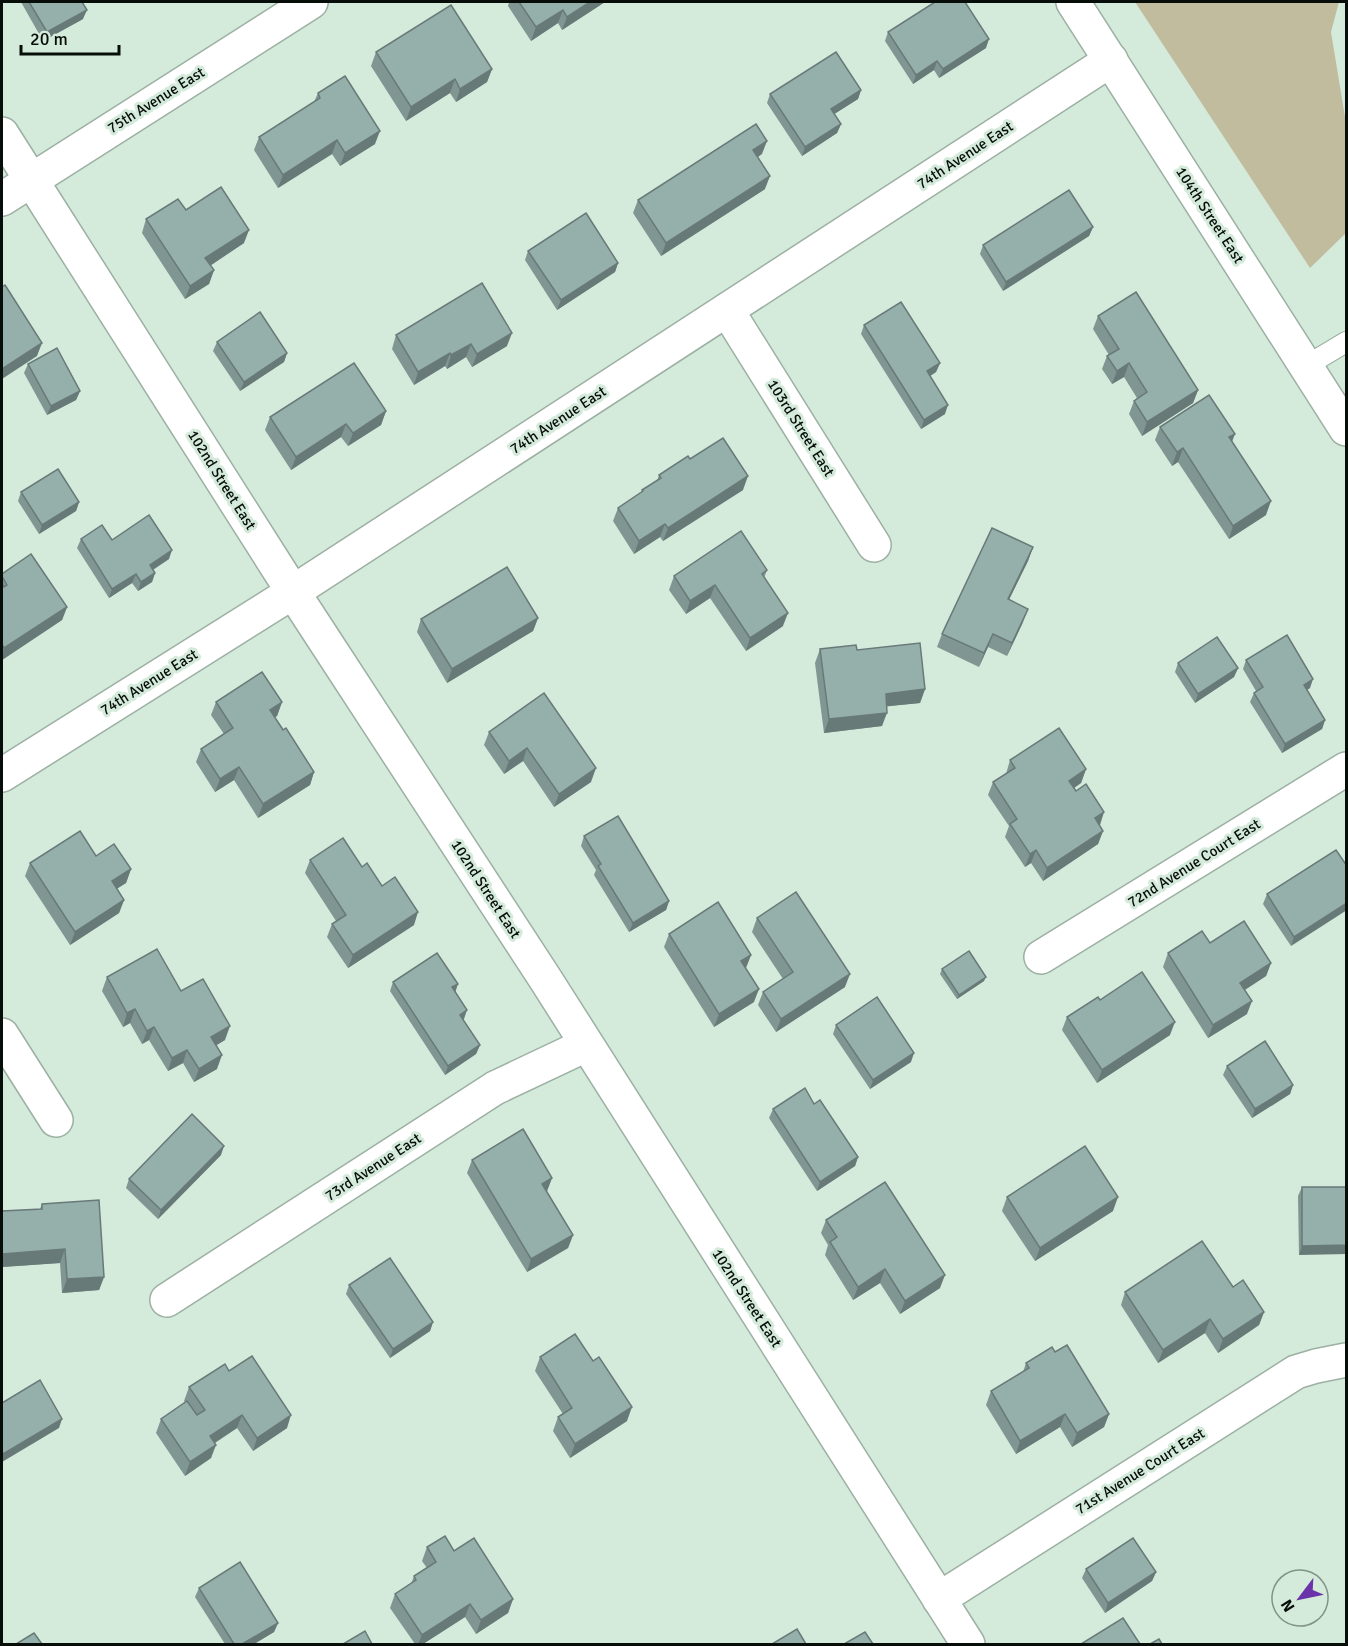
<svg xmlns="http://www.w3.org/2000/svg" width="1348" height="1646" font-family="Signika,sans-serif">
  <rect width="100%" height="100%" fill="#d4eadb"/>
  <!-- green -->
  <polygon fill="#c2bc9f" points="1135,2 1339,2 1331,32 1346,123 1346,233 1310,268"/>
  <g fill="none" stroke-linecap="round" stroke-linejoin="round">
    <defs>
      <polyline id="service" points="1306,366 1346,342"/>
      <g id="minor">
        <polyline points="2,134 293,592 546,980 968,1644"/>
        <polyline points="2,199 311,2"/>
        <polyline points="727,310 874,545"/>
        <polyline points="2,775 293,592 1111,60"/>
        <polyline points="1041,957 1346,769"/>
        <polyline points="2,1035 56,1120"/>
        <polyline points="167,1300 495,1088 586,1045"/>
        <polyline points="939,1599 1296,1372 1316,1366 1346,1360"/>
      </g>
      <polyline id="tertiary" points="1073,2 1346,429"/>
    </defs>
    <!-- service casing -->
    <use href="#service" stroke="#9cb0a3" stroke-width="22"/>
    <!-- minor casing -->
    <use href="#minor" stroke="#9cb0a3" stroke-width="36"/>
    <!-- tertiary casing -->
    <use href="#tertiary" stroke="#9cb0a3" stroke-width="36"/>
    <!-- service -->
    <use href="#service" stroke="#fff" stroke-width="20"/>
    <!-- minor -->
    <use href="#minor" stroke="#fff" stroke-width="33"/>
    <!-- tertiary -->
    <use href="#tertiary" stroke="#fff" stroke-width="33"/>
  </g>
  <!-- wall -->
  <g fill="#809693">
    <polygon points="21,2 82,2 83,19 43,41"/>
    <polygon points="509,2 605,2 562,30 558,23 531,41 508,6"/>
    <polygon points="888,32 986,48 939,78 934,70 913,84 885,41"/>
    <polygon points="376,52 492,69 487,82 456,102 450,93 406,121 371,66"/>
    <polygon points="861,90 858,99 834,114 841,124 837,133 802,156 767,103 770,94"/>
    <polygon points="318,93 375,144 340,166 332,154 278,188 254,150 259,137 314,102"/>
    <polygon points="762,154 758,157 765,189 661,256 633,213 638,200"/>
    <polygon points="186,210 244,243 210,265 214,270 209,284 185,299 142,233 146,219"/>
    <polygon points="1093,227 1089,236 1003,291 980,254 983,245"/>
    <polygon points="528,251 618,263 615,272 557,310 525,260"/>
    <polygon points="1098,316 1198,390 1193,403 1142,436 1129,414 1134,401 1137,398 1124,377 1112,384 1102,369 1107,356 1109,355 1093,329"/>
    <polygon points="864,325 940,363 936,372 930,376 945,414 921,429 861,334"/>
    <polygon points="396,335 507,346 472,367 466,357 447,369 445,366 414,385 392,349"/>
    <polygon points="217,342 287,353 284,362 240,391 213,351"/>
    <polygon points="28,364 80,391 76,400 47,415 24,373"/>
    <polygon points="386,411 381,425 348,446 341,437 291,470 265,430 270,417"/>
    <polygon points="1160,427 1232,441 1266,515 1229,539 1178,462 1172,466 1155,440"/>
    <polygon points="690,459 743,490 663,541 660,537 634,554 613,521 618,508 641,492 642,490 657,481 659,475"/>
    <polygon points="21,492 79,502 76,511 39,534 18,501"/>
    <polygon points="81,539 112,540 169,559 153,570 155,573 152,582 138,591 132,583 109,598 77,548"/>
    <polygon points="1033,547 1028,561 1009,599 1023,622 1007,656 988,647 979,667 937,647 942,634"/>
    <polygon points="767,570 764,578 783,626 746,651 710,598 686,614 669,590 674,576"/>
    <polygon points="2,574 67,607 62,620 2,660"/>
    <polygon points="538,618 533,631 447,683 417,632 421,619"/>
    <polygon points="820,649 857,650 925,689 920,703 887,706 882,726 824,733 815,663"/>
    <polygon points="1246,660 1310,688 1307,690 1325,720 1322,729 1282,753 1250,702 1254,693 1256,691 1243,669"/>
    <polygon points="1178,663 1238,668 1234,677 1195,703 1175,672"/>
    <polygon points="544,693 591,782 554,807 523,761 504,774 484,745 489,732"/>
    <polygon points="216,702 282,702 277,716 275,717 314,772 310,785 258,818 234,780 215,792 196,762 201,749 224,734 211,715"/>
    <polygon points="1010,760 1086,769 1081,783 1074,788 1076,791 1104,812 1099,825 1103,831 1098,844 1043,881 1031,863 1025,867 1005,837 1009,826 988,795 993,782 1006,774"/>
    <polygon points="584,836 669,901 666,910 629,932 594,875 596,870 581,846"/>
    <polygon points="1336,850 1291,946 1263,904 1267,894"/>
    <polygon points="96,856 131,869 126,883 116,889 124,900 119,913 70,945 25,876 30,863"/>
    <polygon points="310,860 362,867 382,886 414,925 348,968 327,937 332,924 336,921 305,873"/>
    <polygon points="757,918 845,987 776,1032 758,1005 763,992 783,979 752,932"/>
    <polygon points="669,934 751,955 745,969 754,1002 714,1027 664,947"/>
    <polygon points="1210,943 1271,963 1266,976 1245,990 1247,1014 1208,1038 1163,967 1168,953"/>
    <polygon points="942,969 984,981 957,999 940,974"/>
    <polygon points="107,977 181,991 225,1040 216,1045 217,1069 194,1082 183,1063 168,1071 149,1040 142,1044 130,1023 123,1027 102,991"/>
    <polygon points="393,982 455,992 464,1019 463,1020 480,1045 476,1054 445,1075 390,991"/>
    <polygon points="1100,1000 1170,1035 1097,1083 1062,1030 1067,1017"/>
    <polygon points="836,1025 911,1062 870,1089 833,1034"/>
    <polygon points="1227,1066 1293,1085 1290,1094 1252,1118 1223,1075"/>
    <polygon points="814,1104 858,1157 855,1166 817,1191 769,1118 773,1109"/>
    <polygon points="221,1155 158,1219 126,1188 129,1179"/>
    <polygon points="472,1160 552,1178 547,1191 573,1235 568,1248 527,1272 467,1173"/>
    <polygon points="1302,1187 1347,1187 1299,1255 1298,1196"/>
    <polygon points="1007,1197 1113,1211 1035,1261 1002,1211"/>
    <polygon points="42,1204 104,1277 99,1290 62,1293 60,1263 2,1267 2,1211 40,1209"/>
    <polygon points="826,1220 940,1288 900,1314 880,1283 853,1300 825,1255 828,1245 821,1233"/>
    <polygon points="349,1285 433,1322 430,1331 390,1358 346,1294"/>
    <polygon points="1233,1287 1264,1312 1259,1325 1218,1353 1205,1333 1158,1363 1121,1305 1125,1292"/>
    <polygon points="1055,1352 1109,1414 1104,1427 1072,1447 1060,1427 1016,1454 986,1405 991,1391 1023,1372 1026,1363"/>
    <polygon points="540,1357 627,1421 570,1458 553,1431 558,1417 563,1414 535,1371"/>
    <polygon points="229,1371 287,1428 253,1451 237,1428 215,1443 211,1458 185,1476 156,1433 161,1419 186,1403 184,1401 189,1387"/>
    <polygon points="427,1547 454,1551 513,1599 508,1613 476,1634 465,1617 423,1644 415,1644 390,1608 395,1594 411,1584 414,1576 427,1568 422,1561"/>
    <polygon points="1086,1569 1156,1572 1152,1581 1105,1613 1082,1578"/>
    <polygon points="199,1588 278,1623 274,1632 254,1644 225,1644 195,1597"/>
  </g>
  <!-- shaded-wall -->
  <g fill="#687a78">
    <polygon points="590,2 605,2 562,30 567,17"/>
    <polygon points="87,10 83,19 43,41 47,32"/>
    <polygon points="563,10 558,23 531,41 536,27"/>
    <polygon points="989,39 986,48 939,78 943,69"/>
    <polygon points="937,61 934,70 913,84 916,75"/>
    <polygon points="492,69 487,82 456,102 460,89"/>
    <polygon points="455,79 450,93 406,121 411,107"/>
    <polygon points="861,90 858,99 828,118 831,109"/>
    <polygon points="841,124 837,133 802,156 805,147"/>
    <polygon points="380,131 375,144 340,166 345,153"/>
    <polygon points="337,140 332,154 278,188 283,175"/>
    <polygon points="767,141 762,154 748,163 753,150"/>
    <polygon points="770,176 765,189 661,256 666,243"/>
    <polygon points="1093,227 1089,236 1003,291 1006,282"/>
    <polygon points="249,230 244,243 201,272 205,258"/>
    <polygon points="618,263 615,272 557,310 561,300"/>
    <polygon points="214,270 209,284 185,299 190,286"/>
    <polygon points="512,333 507,346 472,367 477,354"/>
    <polygon points="42,343 37,356 2,379 2,369"/>
    <polygon points="471,344 466,357 447,369 451,355"/>
    <polygon points="287,353 284,362 240,391 244,382"/>
    <polygon points="450,353 445,366 414,385 418,372"/>
    <polygon points="940,363 936,372 924,380 927,371"/>
    <polygon points="1129,363 1124,377 1112,384 1117,371"/>
    <polygon points="1198,390 1193,403 1142,436 1147,422"/>
    <polygon points="80,391 76,400 47,415 51,406"/>
    <polygon points="948,405 945,414 921,429 924,420"/>
    <polygon points="386,411 381,425 348,446 353,433"/>
    <polygon points="346,424 341,437 291,470 296,457"/>
    <polygon points="1235,434 1230,447 1229,437"/>
    <polygon points="1183,448 1178,462 1172,466 1177,452"/>
    <polygon points="748,476 743,490 663,541 668,528"/>
    <polygon points="1271,501 1266,515 1229,539 1233,526"/>
    <polygon points="79,502 76,511 39,534 42,525"/>
    <polygon points="665,524 660,537 634,554 639,541"/>
    <polygon points="1033,547 1028,561 1003,612 1008,599"/>
    <polygon points="172,550 169,559 146,574 150,565"/>
    <polygon points="155,573 152,582 138,591 141,582"/>
    <polygon points="136,574 132,583 109,598 112,589"/>
    <polygon points="715,585 710,598 686,614 690,601"/>
    <polygon points="67,607 62,620 2,660 2,656 4,648"/>
    <polygon points="1028,609 1023,622 1007,656 1012,643"/>
    <polygon points="788,613 783,626 746,651 750,638"/>
    <polygon points="538,618 533,631 447,683 452,669"/>
    <polygon points="993,634 988,647 979,667 984,653"/>
    <polygon points="1238,668 1234,677 1195,703 1198,694"/>
    <polygon points="1313,679 1310,688 1300,694 1304,685"/>
    <polygon points="925,689 920,703 881,707 886,694"/>
    <polygon points="282,702 277,716 265,723 270,710"/>
    <polygon points="887,713 882,726 824,733 829,719"/>
    <polygon points="1325,720 1322,729 1282,753 1285,744"/>
    <polygon points="527,748 523,761 504,774 509,761"/>
    <polygon points="239,767 234,780 215,792 220,779"/>
    <polygon points="596,768 591,782 554,807 559,794"/>
    <polygon points="1086,769 1081,783 1065,794 1069,781"/>
    <polygon points="314,772 310,785 258,818 263,804"/>
    <polygon points="1104,812 1100,825 1090,832 1095,818"/>
    <polygon points="1103,831 1098,844 1043,881 1047,868"/>
    <polygon points="1036,850 1031,863 1025,867 1030,854"/>
    <polygon points="131,869 126,883 107,895 112,881"/>
    <polygon points="124,900 119,913 70,945 75,932"/>
    <polygon points="669,901 666,910 629,932 633,923"/>
    <polygon points="1347,903 1347,910 1291,946 1294,937"/>
    <polygon points="418,912 414,925 348,968 353,955"/>
    <polygon points="751,955 746,968 736,975 741,961"/>
    <polygon points="1271,963 1266,976 1235,996 1240,983"/>
    <polygon points="850,974 845,987 776,1032 781,1019"/>
    <polygon points="986,977 984,981 957,999 959,995"/>
    <polygon points="458,984 455,993 452,987"/>
    <polygon points="759,989 754,1002 714,1027 719,1014"/>
    <polygon points="1252,1001 1247,1014 1208,1038 1213,1025"/>
    <polygon points="135,1009 130,1023 123,1027 127,1013"/>
    <polygon points="467,1010 464,1019 456,1024 460,1015"/>
    <polygon points="1175,1022 1170,1035 1097,1083 1102,1070"/>
    <polygon points="230,1026 225,1040 207,1051 211,1037"/>
    <polygon points="154,1027 149,1040 142,1044 147,1031"/>
    <polygon points="480,1045 476,1054 445,1075 448,1066"/>
    <polygon points="187,1050 183,1063 168,1071 172,1058"/>
    <polygon points="914,1053 911,1062 870,1089 873,1080"/>
    <polygon points="222,1055 217,1069 194,1082 199,1069"/>
    <polygon points="1293,1085 1290,1094 1252,1118 1255,1109"/>
    <polygon points="224,1146 221,1155 158,1219 161,1210"/>
    <polygon points="858,1157 855,1166 817,1191 820,1182"/>
    <polygon points="552,1178 547,1191 537,1197 542,1184"/>
    <polygon points="1118,1197 1113,1211 1035,1261 1040,1248"/>
    <polygon points="573,1235 568,1248 527,1272 531,1259"/>
    <polygon points="1347,1245 1347,1254 1299,1255 1302,1246"/>
    <polygon points="65,1249 60,1263 2,1267 2,1254"/>
    <polygon points="885,1269 880,1283 853,1300 858,1287"/>
    <polygon points="945,1275 940,1288 900,1314 905,1301"/>
    <polygon points="104,1277 99,1290 62,1293 67,1279"/>
    <polygon points="1264,1312 1259,1325 1218,1353 1223,1339"/>
    <polygon points="1210,1319 1205,1333 1158,1363 1163,1350"/>
    <polygon points="433,1322 430,1331 390,1358 393,1349"/>
    <polygon points="632,1407 627,1421 570,1458 575,1444"/>
    <polygon points="1065,1414 1060,1427 1016,1454 1020,1441"/>
    <polygon points="1109,1414 1104,1427 1072,1447 1077,1433"/>
    <polygon points="242,1415 237,1428 205,1449 210,1436"/>
    <polygon points="291,1415 287,1428 253,1451 257,1438"/>
    <polygon points="62,1419 59,1428 2,1462 3,1454"/>
    <polygon points="216,1445 211,1458 185,1476 190,1462"/>
    <polygon points="1156,1572 1152,1581 1105,1613 1108,1603"/>
    <polygon points="513,1599 508,1613 476,1634 481,1620"/>
    <polygon points="470,1604 465,1617 423,1644 418,1644 422,1635"/>
    <polygon points="278,1623 274,1632 254,1644 242,1644"/>
  </g>
  <!-- building -->
  <g fill="#95afab" stroke="#687a78" stroke-width="1.5">
    <polygon points="29,2 82,2 87,10 47,32"/>
    <polygon points="519,2 590,2 567,17 563,10 536,27"/>
    <polygon points="935,2 965,2 989,39 943,69 937,61 916,75 888,32"/>
    <polygon points="451,5 492,69 460,89 455,79 411,107 376,52"/>
    <polygon points="836,52 861,90 831,109 841,124 805,147 770,94"/>
    <polygon points="345,76 380,131 345,153 337,140 283,175 259,137 320,98 318,93"/>
    <polygon points="756,124 767,141 753,150 770,176 666,243 638,200"/>
    <polygon points="221,187 249,230 205,258 214,270 190,286 146,219 178,199 186,210"/>
    <polygon points="1069,190 1093,227 1006,282 983,245"/>
    <polygon points="586,213 618,263 561,300 528,251"/>
    <polygon points="482,283 512,333 477,354 471,344 451,355 450,353 418,372 396,335"/>
    <polygon points="5,285 42,343 2,369 2,287"/>
    <polygon points="1136,292 1198,390 1147,422 1134,401 1147,392 1129,363 1117,371 1107,356 1119,349 1098,316"/>
    <polygon points="901,302 940,363 927,371 948,405 924,420 864,325"/>
    <polygon points="260,312 287,353 244,382 217,342"/>
    <polygon points="57,348 80,391 51,406 28,364"/>
    <polygon points="354,363 386,411 353,433 346,424 296,457 270,417"/>
    <polygon points="1209,395 1235,434 1229,437 1271,501 1233,526 1183,448 1177,452 1160,427"/>
    <polygon points="723,438 748,476 668,528 665,524 639,541 618,508 643,491 642,490 661,478 659,475 688,456 690,459"/>
    <polygon points="58,469 79,502 42,525 21,492"/>
    <polygon points="149,515 172,550 150,565 155,573 141,582 136,574 112,589 81,539 102,525 112,540"/>
    <polygon points="992,528 1033,547 1008,599 1028,609 1012,643 993,634 984,653 942,634"/>
    <polygon points="741,531 767,570 762,574 788,613 750,638 715,585 690,601 674,576"/>
    <polygon points="31,554 67,607 4,648 2,644 2,584 4,587 7,585 2,576 2,574"/>
    <polygon points="507,567 538,618 452,669 421,619"/>
    <polygon points="1287,635 1313,679 1304,685 1325,720 1285,744 1254,693 1263,687 1246,660"/>
    <polygon points="1217,637 1238,668 1198,694 1178,663"/>
    <polygon points="920,643 925,689 886,694 887,713 829,719 820,649 856,645 857,650"/>
    <polygon points="262,672 282,702 270,710 283,730 286,728 314,772 263,804 239,767 220,779 201,749 233,728 216,702"/>
    <polygon points="544,693 596,768 559,794 527,748 509,761 489,732"/>
    <polygon points="1059,728 1086,769 1069,781 1076,791 1086,784 1104,812 1095,818 1103,831 1047,868 1036,850 1030,854 1010,824 1017,819 993,782 1015,768 1010,760"/>
    <polygon points="618,816 669,901 633,923 598,866 601,864 584,836"/>
    <polygon points="80,831 96,856 114,844 131,869 112,881 124,900 75,932 30,863"/>
    <polygon points="343,838 362,867 367,863 382,886 395,877 418,912 353,955 332,924 346,915 310,860"/>
    <polygon points="1336,850 1347,866 1347,903 1294,937 1267,894"/>
    <polygon points="796,892 850,974 781,1019 763,992 793,972 757,918"/>
    <polygon points="718,902 751,955 741,961 759,989 719,1014 669,934"/>
    <polygon points="1244,921 1271,963 1240,983 1252,1001 1213,1025 1168,953 1202,931 1210,943"/>
    <polygon points="157,949 181,991 203,979 230,1026 211,1037 222,1055 199,1069 187,1050 172,1058 154,1027 147,1031 135,1009 127,1013 107,977"/>
    <polygon points="969,951 986,977 959,995 942,969"/>
    <polygon points="437,953 458,984 452,987 467,1010 460,1015 480,1045 448,1066 393,982"/>
    <polygon points="1142,972 1175,1022 1102,1070 1067,1017 1098,997 1100,1000"/>
    <polygon points="877,997 914,1053 873,1080 836,1025"/>
    <polygon points="1265,1041 1293,1085 1255,1109 1227,1066"/>
    <polygon points="805,1088 814,1104 820,1100 858,1157 820,1182 773,1109"/>
    <polygon points="192,1114 224,1146 161,1210 129,1179"/>
    <polygon points="523,1129 552,1178 542,1184 573,1235 531,1259 472,1160"/>
    <polygon points="1085,1146 1118,1197 1040,1248 1007,1197"/>
    <polygon points="885,1182 945,1275 905,1301 885,1269 858,1287 830,1242 837,1237 826,1220"/>
    <polygon points="1302,1187 1347,1187 1347,1245 1302,1246"/>
    <polygon points="99,1200 104,1277 67,1279 65,1249 2,1254 2,1211 42,1209 42,1204"/>
    <polygon points="1202,1241 1233,1287 1243,1280 1264,1312 1223,1339 1210,1319 1163,1350 1125,1292"/>
    <polygon points="390,1258 433,1322 393,1349 349,1285"/>
    <polygon points="575,1334 593,1361 599,1357 632,1407 575,1444 558,1417 572,1408 540,1357"/>
    <polygon points="1067,1345 1109,1414 1077,1433 1065,1414 1020,1441 991,1391 1029,1368 1026,1363 1052,1347 1055,1352"/>
    <polygon points="252,1356 291,1415 257,1438 242,1415 210,1436 216,1445 190,1462 161,1419 187,1401 197,1415 205,1410 189,1387 225,1364 229,1371"/>
    <polygon points="40,1380 62,1419 3,1454 2,1451 2,1403"/>
    <polygon points="445,1536 454,1551 474,1538 513,1599 481,1620 470,1604 422,1635 395,1594 416,1580 414,1576 436,1562 427,1547"/>
    <polygon points="1133,1538 1156,1572 1108,1603 1086,1569"/>
    <polygon points="240,1562 278,1623 242,1644 234,1644 199,1588"/>
    <polygon points="1123,1618 1140,1644 1081,1644"/>
    <polygon points="797,1629 806,1644 772,1644"/>
    <polygon points="365,1631 372,1644 343,1644"/>
    <polygon points="865,1632 873,1644 844,1644"/>
    <polygon points="34,1633 42,1644 16,1644"/>
    <polygon points="1159,1639 1162,1644 1150,1644"/>
  </g>
  <g text-anchor="middle" stroke-width="6" stroke-linejoin="round" paint-order="stroke">
    <!-- street labels -->
    <g font-size="15" fill="#070e09" stroke="#d4eadb">
      <text transform="translate(156 100) rotate(-32)" y="5">75th Avenue East</text>
      <text transform="translate(965 155) rotate(-33)" y="5">74th Avenue East</text>
      <text transform="translate(1210 215) rotate(57)" y="5">104th Street East</text>
      <text transform="translate(558 420) rotate(-33)" y="5">74th Avenue East</text>
      <text transform="translate(801 428) rotate(58)" y="5">103rd Street East</text>
      <text transform="translate(222 480) rotate(58)" y="5">102nd Street East</text>
      <text transform="translate(149 682) rotate(-32)" y="5">74th Avenue East</text>
      <text transform="translate(1194 863) rotate(-32)" y="5">72nd Avenue Court East</text>
      <text transform="translate(486 889) rotate(57)" y="5">102nd Street East</text>
      <text transform="translate(373 1167) rotate(-33)" y="5">73rd Avenue East</text>
      <text transform="translate(747 1298) rotate(57)" y="5">102nd Street East</text>
      <text transform="translate(1140 1471) rotate(-32)" y="5">71st Avenue Court East</text>
    </g>
  </g>
  <!-- border -->
  <rect width="1348" height="1646" fill="none" stroke="#070e09" stroke-width="6"/>
  <!-- north arrow -->
  <g transform="translate(1300 1598) rotate(238)"><circle r="28" fill="#d4eadb" stroke="#829287" stroke-width="1.5"/>
  <path d="M0-4.5L10 22L0 15L-10 22Z" fill="#6a33a9"/>
  <text y="-9" font-size="16" font-weight="bold" text-anchor="middle" fill="#070e09">N</text>
  </g>
  <!-- scale -->
  <path d="M21 45v9h98v-9" fill="none" stroke="#070e09" stroke-width="3"/>
  <text x="30" y="45" font-size="18" fill="#070e09" stroke="#d4eadb" stroke-width="4.5" paint-order="stroke">20 m</text>
</svg>
